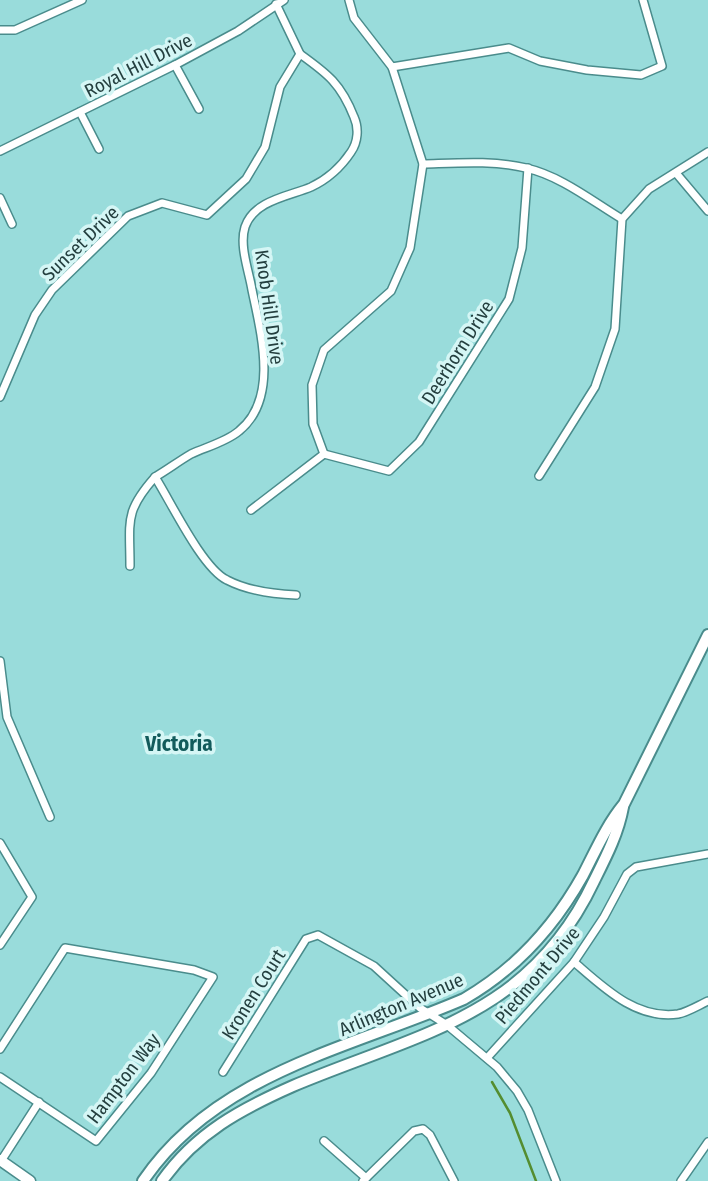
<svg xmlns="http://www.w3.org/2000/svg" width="708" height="1181" font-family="'Fira Sans Condensed',sans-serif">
  <rect width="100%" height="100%" fill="#99dcdb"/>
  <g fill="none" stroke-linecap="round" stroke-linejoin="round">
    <!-- stream -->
    <polyline stroke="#548d30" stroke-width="2.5" points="492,1082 510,1113 536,1181"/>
    <defs>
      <g id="street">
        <polyline points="0,30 15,30 82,0"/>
        <polyline points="175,65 199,109"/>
        <polyline points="392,67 509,48 540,61 587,70 641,75 662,66 643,0"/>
        <polyline points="80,112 99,149"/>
        <polyline points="0,151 175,65 238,31 284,0"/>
        <path d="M423 164C457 163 493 160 526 168 561 176 592 201 622 219"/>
        <polyline points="676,173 708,211"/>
        <polyline points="0,198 12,224"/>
        <polyline points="0,397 35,315 52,290 128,216 162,203 207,215 246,179 265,147 280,87 300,54 276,4"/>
        <polyline points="324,454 389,471 419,442 509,299 522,248 528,168"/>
        <polyline points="539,476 595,387 615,329 622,219 649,189 708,152"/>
        <polyline points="251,510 324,454 313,424 312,385 324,350 391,291 410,248 423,164 392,67 354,18 349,0"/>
        <path d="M130 566C130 521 124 512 155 477"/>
        <path d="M296 595C272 594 248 591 227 580 202 568 171 502 155 477 167 470 179 461 191 454 206 447 226 442 239 431 279 399 261 333 252 290 249 271 239 246 245 227 254 200 290 196 311 187 328 179 341 167 351 152 358 142 359 128 354 117 341 84 328 74 300 54"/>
        <polyline points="0,661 7,717 50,817"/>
        <polyline points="0,843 32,897 0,945"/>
        <path d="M574 962C603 987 636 1020 678 1014 688 1012 699 1005 708 1001"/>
        <polyline points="0,1049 65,948 194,970 213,977 151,1073 96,1141 0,1077"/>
        <polyline points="487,1058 574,962 604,917 627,874 636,867 708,854"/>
        <polyline points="223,1072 306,939 318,935 374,966 420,1008 447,1025 497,1067 517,1091 528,1110 556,1181"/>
        <polyline points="324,1141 366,1178"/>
        <polyline points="1,1161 39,1102"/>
        <polyline points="363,1181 414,1131 423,1129 430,1135 454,1181"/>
        <polyline points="681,1181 708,1142"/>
      </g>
      <polyline id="secondary" points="0,1160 30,1181"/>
      <g id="primary">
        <path d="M143 1181C216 1073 351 1048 464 999 516 969 554 927 583 875 596 850 606 826 624 804L708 635"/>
        <path d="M162 1181C196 1133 241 1109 293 1086 419 1033 530 1017 594 881 606 857 618 834 623 807"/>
      </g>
    </defs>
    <!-- street casing -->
    <use href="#street" stroke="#4a8c8c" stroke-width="10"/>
    <!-- secondary casing -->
    <use href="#secondary" stroke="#4a8c8c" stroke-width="13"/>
    <!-- primary casing -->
    <use href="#primary" stroke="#4a8c8c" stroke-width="14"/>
    <!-- street -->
    <use href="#street" stroke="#fff" stroke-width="7"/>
    <!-- secondary -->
    <use href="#secondary" stroke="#fff" stroke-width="10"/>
    <!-- primary -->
    <use href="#primary" stroke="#fff" stroke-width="10"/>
  </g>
  <g text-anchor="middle" stroke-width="7" stroke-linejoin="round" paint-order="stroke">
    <!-- street labels -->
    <g font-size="19" fill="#243f3f" stroke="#d5f6f5">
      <text transform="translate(138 65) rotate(-27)" y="7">Royal Hill Drive</text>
      <text transform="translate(80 243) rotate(-44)" y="7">Sunset Drive</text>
      <text transform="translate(270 307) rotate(82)" y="7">Knob Hill Drive</text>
      <text transform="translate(457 352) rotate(-58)" y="7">Deerhorn Drive</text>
      <text transform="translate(537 975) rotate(-50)" y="7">Piedmont Drive</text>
      <text transform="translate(253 994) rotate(-58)" y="7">Kronen Court</text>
      <text transform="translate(401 1004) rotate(-23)" y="7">Arlington Avenue</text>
      <text transform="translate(123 1078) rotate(-53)" y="7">Hampton Way</text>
    </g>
    <!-- neighbourhood labels -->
    <g font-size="21" font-weight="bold" fill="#125b5b" stroke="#d5f6f5">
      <text x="179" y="751">Victoria</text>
    </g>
  </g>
</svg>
